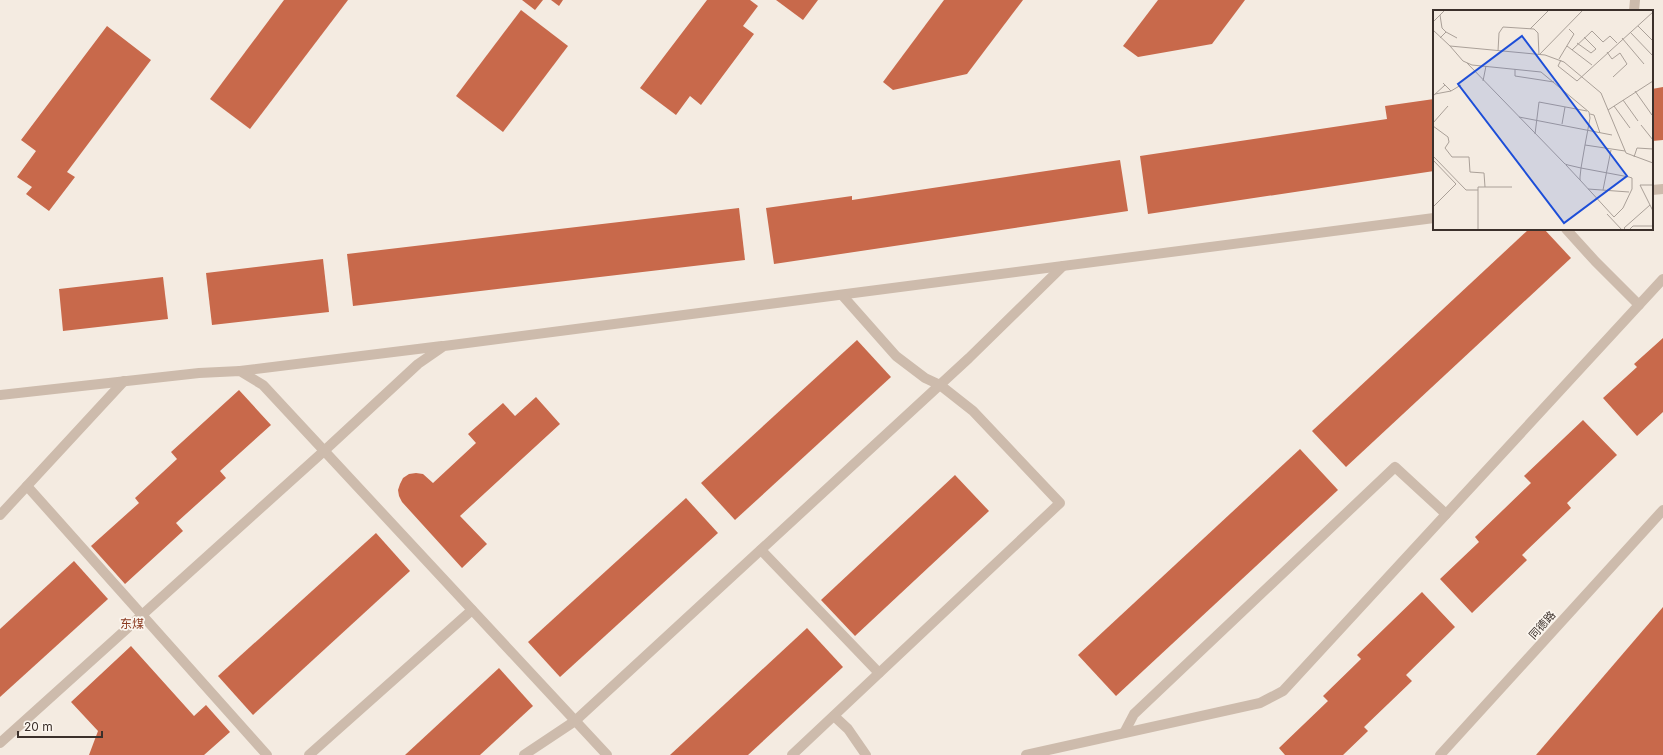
<svg xmlns="http://www.w3.org/2000/svg" width="1663" height="755" font-family="Inter,'Noto Sans SC',sans-serif">
  <rect width="100%" height="100%" fill="#f4ebe1"/>
  <!-- building -->
  <g fill="#c8694b">
    <polygon points="284,0 348,0 250,129 210,99"/>
    <polygon points="522,0 543,0 535,10"/>
    <polygon points="551,0 563,0 559,6"/>
    <polygon points="707,0 750,0 758,6 743,26 754,34 701,105 690,96 676,115 640,88"/>
    <polygon points="776,0 818,0 803,20"/>
    <polygon points="944,0 1023,0 967,74 893,90 883,82"/>
    <polygon points="1158,0 1245,0 1212,44 1138,57 1123,46"/>
    <polygon points="521,10 568,46 503,132 456,96"/>
    <polygon points="107,26 151,60 67,172 75,177 49,211 26,194 32,187 17,177 36,151 21,140"/>
    <polygon points="1663,87 1663,140 1652,141 1652,89"/>
    <polygon points="1434,99 1434,171 1148,214 1140,156 1387,119 1385,106"/>
    <polygon points="1120,160 1128,211 774,264 766,208 852,196 852,200"/>
    <polygon points="739,208 745,260 353,306 347,254"/>
    <polygon points="1529,229 1544,229 1571,258 1346,467 1312,431"/>
    <polygon points="323,259 329,312 212,325 206,273"/>
    <polygon points="163,277 168,319 63,331 59,289"/>
    <polygon points="1663,338 1663,412 1637,436 1603,398 1637,367 1634,364"/>
    <polygon points="857,340 891,377 735,520 701,483"/>
    <polygon points="239,390 271,425 220,471 226,478 176,523 183,531 125,584 91,546 139,503 135,498 177,459 171,452"/>
    <polygon points="536,397 560,424 460,516 487,544 462,568 402,502 399,496 398,490 400,484 403,478 409,474 416,473 423,474 433,483 476,443 468,434 503,403 515,416"/>
    <polygon points="1583,420 1617,455 1567,503 1571,508 1522,555 1527,560 1472,613 1440,579 1479,542 1475,537 1531,483 1524,476"/>
    <polygon points="1300,449 1338,490 1116,696 1078,655"/>
    <polygon points="955,475 989,511 855,636 821,600"/>
    <polygon points="686,498 718,533 560,677 528,642"/>
    <polygon points="376,533 410,571 253,715 218,676"/>
    <polygon points="74,561 108,599 0,697 0,629"/>
    <polygon points="1422,592 1455,627 1406,675 1412,681 1364,727 1368,731 1343,755 1285,755 1279,748 1328,701 1323,696 1361,659 1357,655"/>
    <polygon points="1663,607 1663,755 1536,755"/>
    <polygon points="807,628 843,667 748,755 670,755"/>
    <polygon points="131,646 194,716 206,705 230,732 204,755 89,755 98,731 71,702"/>
    <polygon points="499,668 533,706 480,755 405,755"/>
  </g>
  <g fill="none" stroke-linecap="round" stroke-linejoin="round">
    <!-- minor -->
    <g stroke="#cdbbac" stroke-width="10">
      <polyline points="1634,11 1635,0"/>
      <polyline points="1652,190 1663,189"/>
      <polyline points="1566,229 1595,261 1639,305"/>
      <polyline points="240,371 442,346"/>
      <polyline points="0,395 199,373 240,371 263,385 607,755"/>
      <polyline points="27,486 267,755"/>
      <polyline points="0,515 124,381"/>
      <polyline points="761,550 879,673"/>
      <polyline points="834,716 848,729 866,755"/>
      <polyline points="1124,733 1134,714 1395,467 1446,514"/>
      <polyline points="0,743 324,451 418,364 444,346 1434,218"/>
      <polyline points="309,755 472,610"/>
      <polyline points="524,755 575,721 969,358 1063,266"/>
      <polyline points="792,755 1060,503 973,411 940,385 925,378 896,356 842,295"/>
      <polyline points="1026,755 1260,703 1283,691 1663,279"/>
      <polyline points="1440,755 1663,510"/>
    </g>
  </g>
  <g text-anchor="middle" stroke-width="3.5" stroke-linejoin="round" paint-order="stroke">
    <!-- street labels -->
    <g font-size="11" fill="#3b302b" stroke="#fbf5ee">
      <text transform="translate(1542 625) rotate(-48)" y="4">同德路</text>
    </g>
    <!-- neighbourhood labels -->
    <g font-size="12" fill="#8c3b22" stroke="#fbf5ee">
      <text x="132" y="628">东煤</text>
    </g>
  </g>
  <!-- overview -->
  <g transform="translate(1433 10)">
    <rect width="220" height="220" fill="#f4ebe1"/>
    <path fill="none" stroke="#aaa098" stroke-width="1" d="M7 5 9 18 13 22 7 28M0 12 12 0M205 16 220 31M97 19 116 0M0 20 17 36 112 45 131 52 168 83 193 143 220 153M13 22 24 28M197 22 220 46M189 28 211 54M144 33 158 43 163 39 151 27M17 36 30 51 39 55 108 62 156 102 157 108 152 135 148 158 147 167V170L181 207 190 198 199 179V168L196 167 148 158 135 155 132 154 34 53M134 36 159 55M139 40 159 21 170 32 177 26 184 33M65 41 66 23 70 17 101 19 105 23 106 45 150 0M174 42 179 49 187 43 194 54 180 67M126 49 141 24 136 19M128 50 125 56 144 71 220 2M82 59V66L121 72M50 71 53 56M10 73 18 81 28 75M202 81 219 105M2 84 18 81M0 86 12 75M190 90 205 111M181 96 197 118M175 100 220 71M157 104 161 105 167 123M86 107 179 125M0 113 15 96M129 114 132 97M208 115 220 130M0 116 15 127 16 132 12 138 19 147H36L37 162 51 163 52 177M102 124 106 92 154 101M152 135 192 141M0 146 33 180H45M201 147 204 138 220 139M0 150 23 174 0 197M133 155 147 170M220 175H207L220 201M155 179 196 182M170 180 178 140M174 204 189 220M45 220V177H79M193 220 191 218 217 195M196 220 200 216H220"/>
    <path fill="#1d4ed8" fill-opacity="0.15" stroke="#1d4ed8" stroke-width="2" d="M89 26 194 166 131 213 25 74Z"/>
    <rect width="220" height="220" fill="none" stroke="#3b302b" stroke-width="2"/>
  </g>
  <!-- scale -->
  <path d="M18 731v6h84v-6" fill="none" stroke="#3b302b" stroke-width="2"/>
  <text x="24" y="731" font-size="12" fill="#3b302b" stroke="#fbf5ee" stroke-width="3" paint-order="stroke">20 m</text>
</svg>
